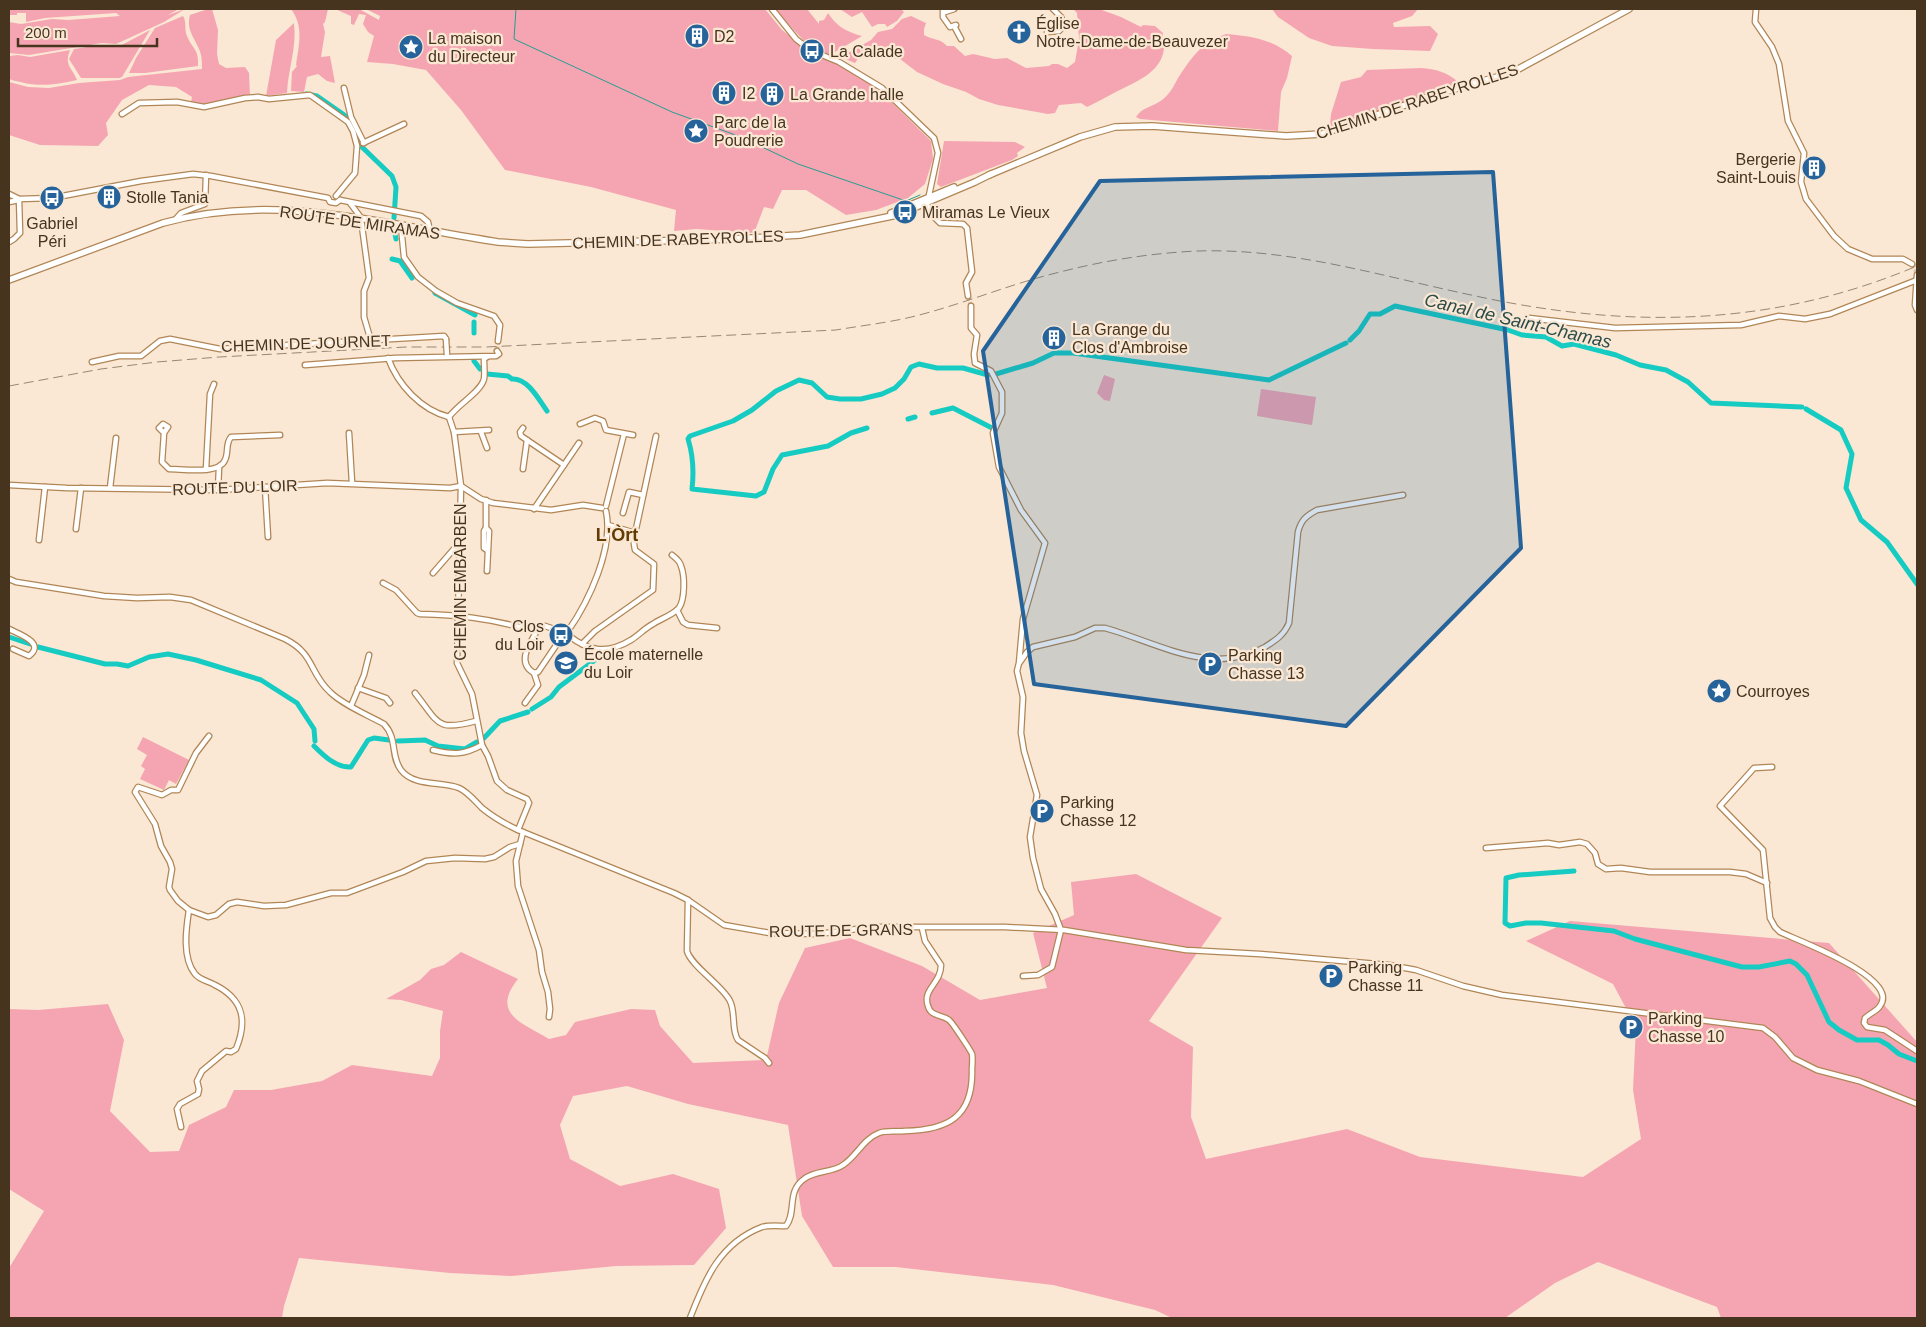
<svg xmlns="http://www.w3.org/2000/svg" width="1926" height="1327" font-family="Arial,sans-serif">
  <rect width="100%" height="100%" fill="#fae8d4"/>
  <!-- green -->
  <g fill="#f5a5b2">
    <polygon points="9,9 176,9 177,10 168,15 185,9 164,22 116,44 102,43 29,55 9,53 9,22 21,24 52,19 68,20 120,16 116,13 45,18 26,22 26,13 17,13 17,15 9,15"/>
    <path d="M208 9H212L218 30 217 54 219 64 226 68 245 67 249 73 250 96C231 98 208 109 191 102L192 97 176 87 149 85 122 100 106 123 108 135 98 146 40 145 9 135V82L28 87 49 88 79 83 120 80 128 77 202 69C202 62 202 56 199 49 194 37 186 29 190 15Z"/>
    <path d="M291 9H328L325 22 323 24 325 32 321 57 330 56 335 83 327 81 318 74 307 77 304 92 291 91 292 72 297 66 296 65C299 45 304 26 291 9Z"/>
    <polygon points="335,9 359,9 379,20 380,16 366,9 765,9 782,30 811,52 840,65 872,83 931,141 933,159 925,184 908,198 876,210 846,215 806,190 782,190 773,209 764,207 754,233 696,229 674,231 676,210 591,187 505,170 461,110 426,70 393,64 367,62 374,36 368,32 363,24 366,15 359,14 354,25 351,24 351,16"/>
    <path d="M774 9H807L819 24V21L824 20 828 13C836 26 847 32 862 36L830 55 806 43Z"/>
    <polygon points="840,9 901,9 904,12 897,21 887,27 885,24 878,24 872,27 862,12 852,17"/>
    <path d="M1073 9H1099L1121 17 1141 27 1143 25 1155 26 1163 33 1162 46 1164 48C1162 74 1132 83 1112 94 1104 98 1096 103 1087 107L1081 103 1059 105 1055 113 1048 114 998 105 979 99 966 92 943 84 917 72 900 59C886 60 877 50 863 51L855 63 836 55 850 52 871 40 878 32 892 29 902 19 911 16 926 23 924 29V35C932 40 940 38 947 46H954L965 56 973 54 995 59 1007 58 1026 68 1049 66 1052 64H1058L1067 68 1075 62 1079 39 1077 13Z"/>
    <polygon points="1272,9 1418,9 1412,16 1393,23 1394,27 1430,26 1438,34 1430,51 1373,49 1332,46 1309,38 1278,17"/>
    <path d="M183 16C187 22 184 29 187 36 192 49 199 48 198 66L145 73H129L136 58 155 28Z"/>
    <path d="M294 23C297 48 288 69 287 93L266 96 276 40Z"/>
    <polygon points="150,30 122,77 119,78 81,78 69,59 74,49 101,45 118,47"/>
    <path d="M1226 34C1250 36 1273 39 1292 56L1287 78 1281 92 1278 131 1140 119 1136 117C1142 107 1153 107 1162 100 1169 95 1174 86 1178 78 1192 57 1201 43 1226 34Z"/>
    <path d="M70 50C64 66 72 67 77 80 51 86 34 87 9 79V56L18 55 30 57Z"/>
    <path d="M1421 68C1436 69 1447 72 1458 82L1450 88 1333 127 1330 125 1331 114 1341 82 1361 77 1367 70Z"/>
    <polygon points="944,141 1015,142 1025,147 1017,153 1018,156 1012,160 941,187 937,184"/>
    <polygon points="1104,375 1115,379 1110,401 1104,400 1097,393"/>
    <polygon points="1261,389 1316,397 1312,425 1257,416"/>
    <polygon points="143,737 189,760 176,784 169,780 164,790 140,779 145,769 141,766 147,755 137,749"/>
    <path d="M1136 874 1222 918 1149 1021 1193 1047 1191 1117 1206 1159 1347 1129 1420 1157 1583 1177 1641 1139 1633 1090 1636 1027 1613 984 1526 941 1570 921 1829 943 1917 1042V1318H1721L1717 1307 1598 1262 1555 1283 1505 1318H1172L1155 1310 1053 1285 896 1267H833L802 1216 788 1125 688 1104 627 1086 573 1096 560 1125 570 1159 620 1186 673 1174 719 1189 726 1228 694 1265 616 1266 512 1276 450 1273 299 1258 284 1306 282 1318H9V1268L44 1211 9 1189V1009L38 1010 108 1004 124 1040 110 1111 150 1152 179 1151 189 1125 226 1107 234 1090H271L322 1081 352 1065 432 1076 440 1058V1031L443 1011 401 1000 386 999 420 980 431 969 444 965 461 952 518 979C490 1014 523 1023 549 1039L566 1035 575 1022 631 1009 655 1010 660 1026 693 1063 766 1060 779 1003 805 948 850 938 922 966 980 1000 1047 988 1033 933 1074 915 1071 882Z"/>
  </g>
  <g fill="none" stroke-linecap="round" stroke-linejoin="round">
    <!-- stream -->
    <polyline stroke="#249e91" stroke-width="1" points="516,9 514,39 672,112 741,137 798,164 906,201 920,195"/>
    <!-- canal -->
    <g stroke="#16cbc2" stroke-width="5">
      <polyline points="306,94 317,96 350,119 362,147 392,176 396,187 394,218"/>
      <polyline points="394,229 396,239"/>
      <polyline points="392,259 400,261 412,278"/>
      <polyline points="435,293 475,315"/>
      <polyline points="474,333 474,322"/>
      <polyline points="1350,340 1359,331 1370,314 1380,314 1395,306 1508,330 1522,335 1546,337 1562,346 1574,344 1616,355 1640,365 1666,370 1688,382 1711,403 1802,407"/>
      <polyline points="474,361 480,369"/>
      <path d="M487 374 508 376 512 379C528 378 539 400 547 411"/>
      <polyline points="996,374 1033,363 1054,353 1073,353 1269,380 1346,343"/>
      <polyline points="1806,409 1841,430 1852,454 1846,488 1861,520 1887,542 1917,584"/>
      <polyline points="932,413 953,408 992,428"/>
      <polyline points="908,419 915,417"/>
      <path d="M867 428 851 433 828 446 782 455 773 469 764 492 756 496 692 489C694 472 693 455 688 439L690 436 733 421 752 410 776 391 799 380 812 383 827 397 840 399H861L882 394 895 388 904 379 911 367 919 364 937 368H963L988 375"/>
      <polyline points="9,637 30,644"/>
      <polyline points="38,647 105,664 117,664 128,666 149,657 168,654 196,660 261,680 297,703 314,729 315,741"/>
      <polyline points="532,709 551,697 559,687 607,651"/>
      <polyline points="484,738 500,721 528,712"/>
      <polyline points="398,741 425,740 438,746 465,749 477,742"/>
      <path d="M314 746C323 755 336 768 351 767L368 740 374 738 389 740"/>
      <polyline points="1574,871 1519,875 1506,878 1505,923 1510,926 1526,923 1541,923 1614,931 1635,939 1742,967 1759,967 1790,961 1796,964 1807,975 1829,1022 1839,1030 1857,1040 1879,1040 1888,1045 1899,1054 1917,1061"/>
    </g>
    <!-- minor-tunnel -->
    <g stroke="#d6c4b0" stroke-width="4.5" stroke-dasharray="4.5 2" stroke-linecap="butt">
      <polyline points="1912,264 1915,267 1917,275"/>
      <polyline points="968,296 971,306"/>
      <polyline points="497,351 498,341"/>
    </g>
    <defs>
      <g id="minor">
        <polyline points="772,9 796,39 810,50 839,62 882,88 934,138 938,153 928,200"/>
        <polyline points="943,9 943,17 950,27 956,25"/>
        <polyline points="944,9 945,12 954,9"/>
        <polyline points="1756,9 1755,22 1772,47 1779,64 1788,121 1804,153 1801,182 1806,199 1834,236 1848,249 1872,259 1903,259 1912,264"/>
        <polyline points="954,26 961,39"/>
        <polyline points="1047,32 1059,31 1064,25 1061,17 1053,9"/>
        <polyline points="344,88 351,117 364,143"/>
        <polyline points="122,114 139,103 177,102 204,107 245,98 258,97 269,99 310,95 348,122 353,131 357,146 355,173 336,196"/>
        <polyline points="363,143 404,124"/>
        <polyline points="9,194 19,199 52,198 141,181 193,174 211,176 328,198 330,202 336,203 340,200"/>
        <polyline points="340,200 421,216 428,222 430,231"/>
        <polyline points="9,202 19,200"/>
        <polyline points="350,203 362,219"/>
        <polyline points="926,203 932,215 940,223 963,224 967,228 972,272 966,283 968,296"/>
        <polyline points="361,219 369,278 364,291 364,317 371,341"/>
        <polyline points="175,220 181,213 205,204 206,175"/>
        <polyline points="401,226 404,257 418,277 436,291 457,303 494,316 500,325 498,341"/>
        <polyline points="9,242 14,239 20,233 19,199"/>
        <polyline points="1917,275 1915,305 1917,310"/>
        <polyline points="971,306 971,328 977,335 974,354 975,363 991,371 1002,392 1002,413 993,433 999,467 1021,510 1045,543 1023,619 1019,663 1017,671 1023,697 1021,733 1024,751 1037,795 1030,837 1033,858 1041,889 1055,914 1061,930"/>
        <polyline points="1529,318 1615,328 1741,325 1779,316 1805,319 1830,314 1917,280"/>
        <path d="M388 358C398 385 421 410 449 417"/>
        <polyline points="92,362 119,356 141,356 160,341 170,339 220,349 444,336 446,339"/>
        <polyline points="305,365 395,358 496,356 499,354 497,351"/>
        <polyline points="449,417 454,432 461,486 457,663 472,694 482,745 488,756 497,781 507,790 527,799 529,803 518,830"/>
        <path d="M449 417C457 405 481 392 484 379 485 373 484 366 484 359L487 357"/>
        <polyline points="580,424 595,418 603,421 606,430 633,435"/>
        <polyline points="523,428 520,432 521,436 564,465"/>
        <polyline points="454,432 489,430"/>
        <polyline points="481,432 487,448"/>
        <path d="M164 433 159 428 163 424 168 427 164 433 162 462 169 469C183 469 219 475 225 460 229 452 225 444 231 437L280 435"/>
        <polyline points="349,433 352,483"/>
        <polyline points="206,469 210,394 214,384"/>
        <polyline points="523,469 527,440"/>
        <polyline points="9,485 67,488 218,490 327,483 450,488 461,486"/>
        <polyline points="461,486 481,499 493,503 551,510 583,505 602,508"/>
        <polyline points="265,487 268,537"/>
        <polyline points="110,488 116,438"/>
        <polyline points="218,490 219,467"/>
        <polyline points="486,500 486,528 489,531 487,571"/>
        <polyline points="606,506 624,434"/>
        <polyline points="534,509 579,443"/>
        <polyline points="623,513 629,492 643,495"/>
        <polyline points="608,525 632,532 636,529 656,436"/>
        <polyline points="486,528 484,531 484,548 487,550"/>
        <polyline points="76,529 81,488"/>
        <polyline points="39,540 45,487"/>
        <polyline points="433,573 460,542"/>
        <path d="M9 579 16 582 104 596 137 598 170 597 191 600 285 639C315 654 309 673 330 692 343 705 368 715 384 724 398 739 390 755 401 770 414 787 441 781 459 788 468 792 475 801 482 808 493 817 505 824 518 830L674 893 688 900 724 925 770 933 818 934 873 927H1005L1064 930 1186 950 1260 954 1389 965 1416 970 1463 986 1502 995 1763 1028 1775 1037 1793 1058 1817 1070 1859 1081 1917 1104"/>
        <path d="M383 583 396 590 417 613 420 614C458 615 486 618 523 628"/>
        <polyline points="677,610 683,622 688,625 717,628"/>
        <path d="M9 629C19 634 46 643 29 656L13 649"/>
        <path d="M568 631C589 601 614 548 606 511"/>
        <path d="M568 635C589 652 608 654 631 640 639 635 645 628 653 624 660 619 673 615 679 608 685 599 685 576 681 566 680 561 676 558 672 555"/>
        <polyline points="582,644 595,631 653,590 654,564 635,550 632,532"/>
        <path d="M1020 662 1027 652 1033 647 1075 637 1095 628H1105L1115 631C1165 647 1215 675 1265 647 1276 640 1284 635 1289 623L1298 532C1301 520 1306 516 1317 510L1403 495"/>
        <path d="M534 673C515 662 531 642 538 629L541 626H545L563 632"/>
        <polyline points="358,688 386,698 390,703"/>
        <path d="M415 693C439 723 436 732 476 721"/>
        <polyline points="525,703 538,685 534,673 538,672 557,644"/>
        <polyline points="351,706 364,675 369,655"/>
        <polyline points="209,736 196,753 178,790 171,790 162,795 138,787 135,792 155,824 161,846 170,862 172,869 169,887 170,890 178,901 189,910 208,917 216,915 229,904 237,902 264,906 286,905 331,893 347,893 403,872 426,861 455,858 485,859 494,857 510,847 520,844"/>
        <path d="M433 750C453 755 464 755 482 745"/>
        <path d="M1772 767 1754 768 1720 806 1763 850 1770 918 1775 927 1780 932C1799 941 1901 978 1880 1006 1877 1011 1869 1014 1865 1018L1864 1023 1867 1027 1885 1030 1917 1051"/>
        <polyline points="523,832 516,861 518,886 539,950 542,972 548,992 550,1009 549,1017"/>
        <polyline points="1486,848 1548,843 1559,845 1580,842 1587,844 1595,853 1598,864 1606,869 1621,868 1650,872 1730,872 1746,874 1767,883"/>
        <path d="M688 900 687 951C691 966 723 986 730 1001 736 1013 731 1030 738 1040L765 1058 769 1063"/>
        <polyline points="1023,976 1038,975 1052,967 1061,930"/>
        <path d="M181 1127 177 1109 180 1104 198 1094 199 1089 197 1081 202 1071 226 1051 231 1052 236 1049C248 1020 243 999 215 985 208 981 200 980 195 974 182 958 186 929 189 910"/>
        <path d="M690 1318C705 1279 720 1243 762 1227 769 1225 779 1226 786 1226 797 1212 786 1192 804 1179 815 1170 832 1173 843 1165 857 1156 863 1139 879 1133 886 1130 897 1132 905 1131 948 1130 973 1117 972 1070 972 1065 973 1058 972 1054 971 1051 952 1022 949 1020 941 1014 931 1017 928 1006 922 989 941 984 941 965L925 941 922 928"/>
      </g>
      <g id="major">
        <polyline points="989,175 1080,137 1115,127 1152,126 1286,136 1322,134 1437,94 1511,73 1629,9"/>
        <polyline points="891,213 954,187"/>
        <path d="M9 280 163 223C275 191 386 225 498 242L528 244 735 239 800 235 897 215 975 182 991 174"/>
      </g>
    </defs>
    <!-- minor casing -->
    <use href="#minor" stroke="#b18656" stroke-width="7"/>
    <!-- major casing -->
    <use href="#major" stroke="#b18656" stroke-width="8"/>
    <!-- minor -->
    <use href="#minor" stroke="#fff" stroke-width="4.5"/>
    <!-- major -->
    <use href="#major" stroke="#fff" stroke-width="5.5"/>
    <!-- rail -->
    <path stroke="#998773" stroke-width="1" stroke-dasharray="10 5" stroke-linecap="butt" d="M9 386 101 369 157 362 219 357 406 347H486L836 330C865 325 895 322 923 314 968 302 1011 284 1056 273 1102 261 1150 253 1198 251 1291 248 1381 276 1471 295 1625 329 1770 328 1917 266"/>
    <defs>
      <polyline id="minor-bridge" points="446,339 447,355"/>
    </defs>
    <!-- minor-bridge casing -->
    <use href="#minor-bridge" stroke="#b18656" stroke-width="7" stroke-linecap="butt"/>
    <!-- minor-bridge -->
    <use href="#minor-bridge" stroke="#fff" stroke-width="4.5"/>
  </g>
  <!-- marked area -->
  <path fill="#25639a" fill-opacity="0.2" stroke="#25639a" stroke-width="4" stroke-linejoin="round" d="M1493 172 1521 548 1346 726 1034 684 983 351 1100 181Z"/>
  <!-- icons -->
  <defs>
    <symbol id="church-disc" viewBox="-11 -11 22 22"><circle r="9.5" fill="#25639a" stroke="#fae8d4"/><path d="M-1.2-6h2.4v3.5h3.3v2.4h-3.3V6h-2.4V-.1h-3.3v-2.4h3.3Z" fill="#fff"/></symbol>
    <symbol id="building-disc" viewBox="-11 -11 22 22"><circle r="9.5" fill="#25639a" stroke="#fae8d4"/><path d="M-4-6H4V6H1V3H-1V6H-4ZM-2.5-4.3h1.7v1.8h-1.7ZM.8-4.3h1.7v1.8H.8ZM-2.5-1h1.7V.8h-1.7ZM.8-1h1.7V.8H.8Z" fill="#fff"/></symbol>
    <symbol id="sight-disc" viewBox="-11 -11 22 22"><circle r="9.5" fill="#25639a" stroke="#fae8d4"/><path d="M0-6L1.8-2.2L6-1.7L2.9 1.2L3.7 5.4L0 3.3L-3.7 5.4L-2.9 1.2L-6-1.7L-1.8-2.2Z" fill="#fff"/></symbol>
    <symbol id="bus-disc" viewBox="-11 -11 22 22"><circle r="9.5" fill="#25639a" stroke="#fae8d4"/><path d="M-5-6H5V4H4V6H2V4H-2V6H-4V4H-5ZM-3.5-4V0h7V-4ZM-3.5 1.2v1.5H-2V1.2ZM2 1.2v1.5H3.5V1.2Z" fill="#fff"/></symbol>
    <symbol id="school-disc" viewBox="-11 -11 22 22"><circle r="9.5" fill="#25639a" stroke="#fae8d4"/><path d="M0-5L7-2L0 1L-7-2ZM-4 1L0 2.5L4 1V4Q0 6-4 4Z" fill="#fff"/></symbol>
    <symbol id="parking-disc" viewBox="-11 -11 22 22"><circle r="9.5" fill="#25639a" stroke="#fae8d4"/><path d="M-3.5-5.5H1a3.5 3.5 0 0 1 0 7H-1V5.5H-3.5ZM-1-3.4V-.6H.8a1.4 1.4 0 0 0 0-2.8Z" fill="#fff"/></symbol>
  </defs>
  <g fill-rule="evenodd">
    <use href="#church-disc" x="1005" y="18" width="28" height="28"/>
    <use href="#building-disc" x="683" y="22" width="28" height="28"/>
    <use href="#sight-disc" x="397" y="33" width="28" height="28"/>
    <use href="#bus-disc" x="798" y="37" width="28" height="28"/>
    <use href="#building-disc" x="710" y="79" width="28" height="28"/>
    <use href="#building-disc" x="758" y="80" width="28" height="28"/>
    <use href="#sight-disc" x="682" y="117" width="28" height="28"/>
    <use href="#building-disc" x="1800" y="154" width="28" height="28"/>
    <use href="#building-disc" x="95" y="183" width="28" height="28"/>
    <use href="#bus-disc" x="38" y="184" width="28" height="28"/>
    <use href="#bus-disc" x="891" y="198" width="28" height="28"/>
    <use href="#building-disc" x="1040" y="324" width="28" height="28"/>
    <use href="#bus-disc" x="547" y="621" width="28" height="28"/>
    <use href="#school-disc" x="552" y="649" width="28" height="28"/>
    <use href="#parking-disc" x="1196" y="650" width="28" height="28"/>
    <use href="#sight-disc" x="1705" y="677" width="28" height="28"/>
    <use href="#parking-disc" x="1028" y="797" width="28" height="28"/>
    <use href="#parking-disc" x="1317" y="962" width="28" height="28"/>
    <use href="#parking-disc" x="1617" y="1013" width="28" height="28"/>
  </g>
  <g text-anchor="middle" stroke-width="4.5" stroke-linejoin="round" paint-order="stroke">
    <!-- poi labels -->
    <g font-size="16" fill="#46341f" stroke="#fae8d4" text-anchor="start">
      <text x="1036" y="29">Église<tspan x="1036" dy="18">Notre-Dame-de-Beauvezer</tspan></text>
      <text x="714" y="42">D2</text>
      <text x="428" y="44">La maison<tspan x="428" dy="18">du Directeur</tspan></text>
      <text x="830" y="57">La Calade</text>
      <text x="742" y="99">I2</text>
      <text x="790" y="100">La Grande halle</text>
      <text x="714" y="128">Parc de la<tspan x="714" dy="18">Poudrerie</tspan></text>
      <text x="1796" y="165" text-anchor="end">Bergerie<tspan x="1796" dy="18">Saint-Louis</tspan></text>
      <text x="126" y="203">Stolle Tania</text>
      <text x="922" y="218">Miramas Le Vieux</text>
      <text x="52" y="229" text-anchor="middle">Gabriel<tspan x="52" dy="18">Péri</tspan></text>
      <text x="1072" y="335">La Grange du<tspan x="1072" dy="18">Clos d'Ambroise</tspan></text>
      <text x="544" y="632" text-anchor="end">Clos<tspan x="544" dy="18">du Loir</tspan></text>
      <text x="584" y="660">École maternelle<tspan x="584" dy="18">du Loir</tspan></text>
      <text x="1228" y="661">Parking<tspan x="1228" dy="18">Chasse 13</tspan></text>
      <text x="1736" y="697">Courroyes</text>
      <text x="1060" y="808">Parking<tspan x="1060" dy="18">Chasse 12</tspan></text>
      <text x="1348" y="973">Parking<tspan x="1348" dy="18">Chasse 11</tspan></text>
      <text x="1648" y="1024">Parking<tspan x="1648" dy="18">Chasse 10</tspan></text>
    </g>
    <!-- street labels -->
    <g font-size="16" fill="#46341f" stroke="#fae8d4">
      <text transform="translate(1417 101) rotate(-18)" y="6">CHEMIN DE RABEYROLLES</text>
      <text transform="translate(360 222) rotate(8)" y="6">ROUTE DE MIRAMAS</text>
      <text transform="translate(678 239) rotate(-2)" y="6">CHEMIN DE RABEYROLLES</text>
      <text transform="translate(306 343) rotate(-2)" y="6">CHEMIN DE JOURNET</text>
      <text transform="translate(235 487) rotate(-2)" y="6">ROUTE DU LOIR</text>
      <text transform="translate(460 582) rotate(-90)" y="6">CHEMIN EMBARBEN</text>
      <text transform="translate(841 930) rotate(-1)" y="6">ROUTE DE GRANS</text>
    </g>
    <!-- water labels -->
    <g font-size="18" font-style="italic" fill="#2c4d4a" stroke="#fae8d4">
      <text transform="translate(1518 321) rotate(13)" y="6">Canal de Saint-Chamas</text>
    </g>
    <!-- neighbourhood labels -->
    <g font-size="18" font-weight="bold" fill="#623c05" stroke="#fae8d4">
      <text x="617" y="541">L'Òrt</text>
    </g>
  </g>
  <!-- border -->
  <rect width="1926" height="1327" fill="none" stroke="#46341f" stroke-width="20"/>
  <!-- scale -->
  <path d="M18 38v8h139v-8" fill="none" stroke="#46341f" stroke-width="2.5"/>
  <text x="25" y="38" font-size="15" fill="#46341f" stroke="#fae8d4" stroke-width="4" paint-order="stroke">200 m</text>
</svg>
